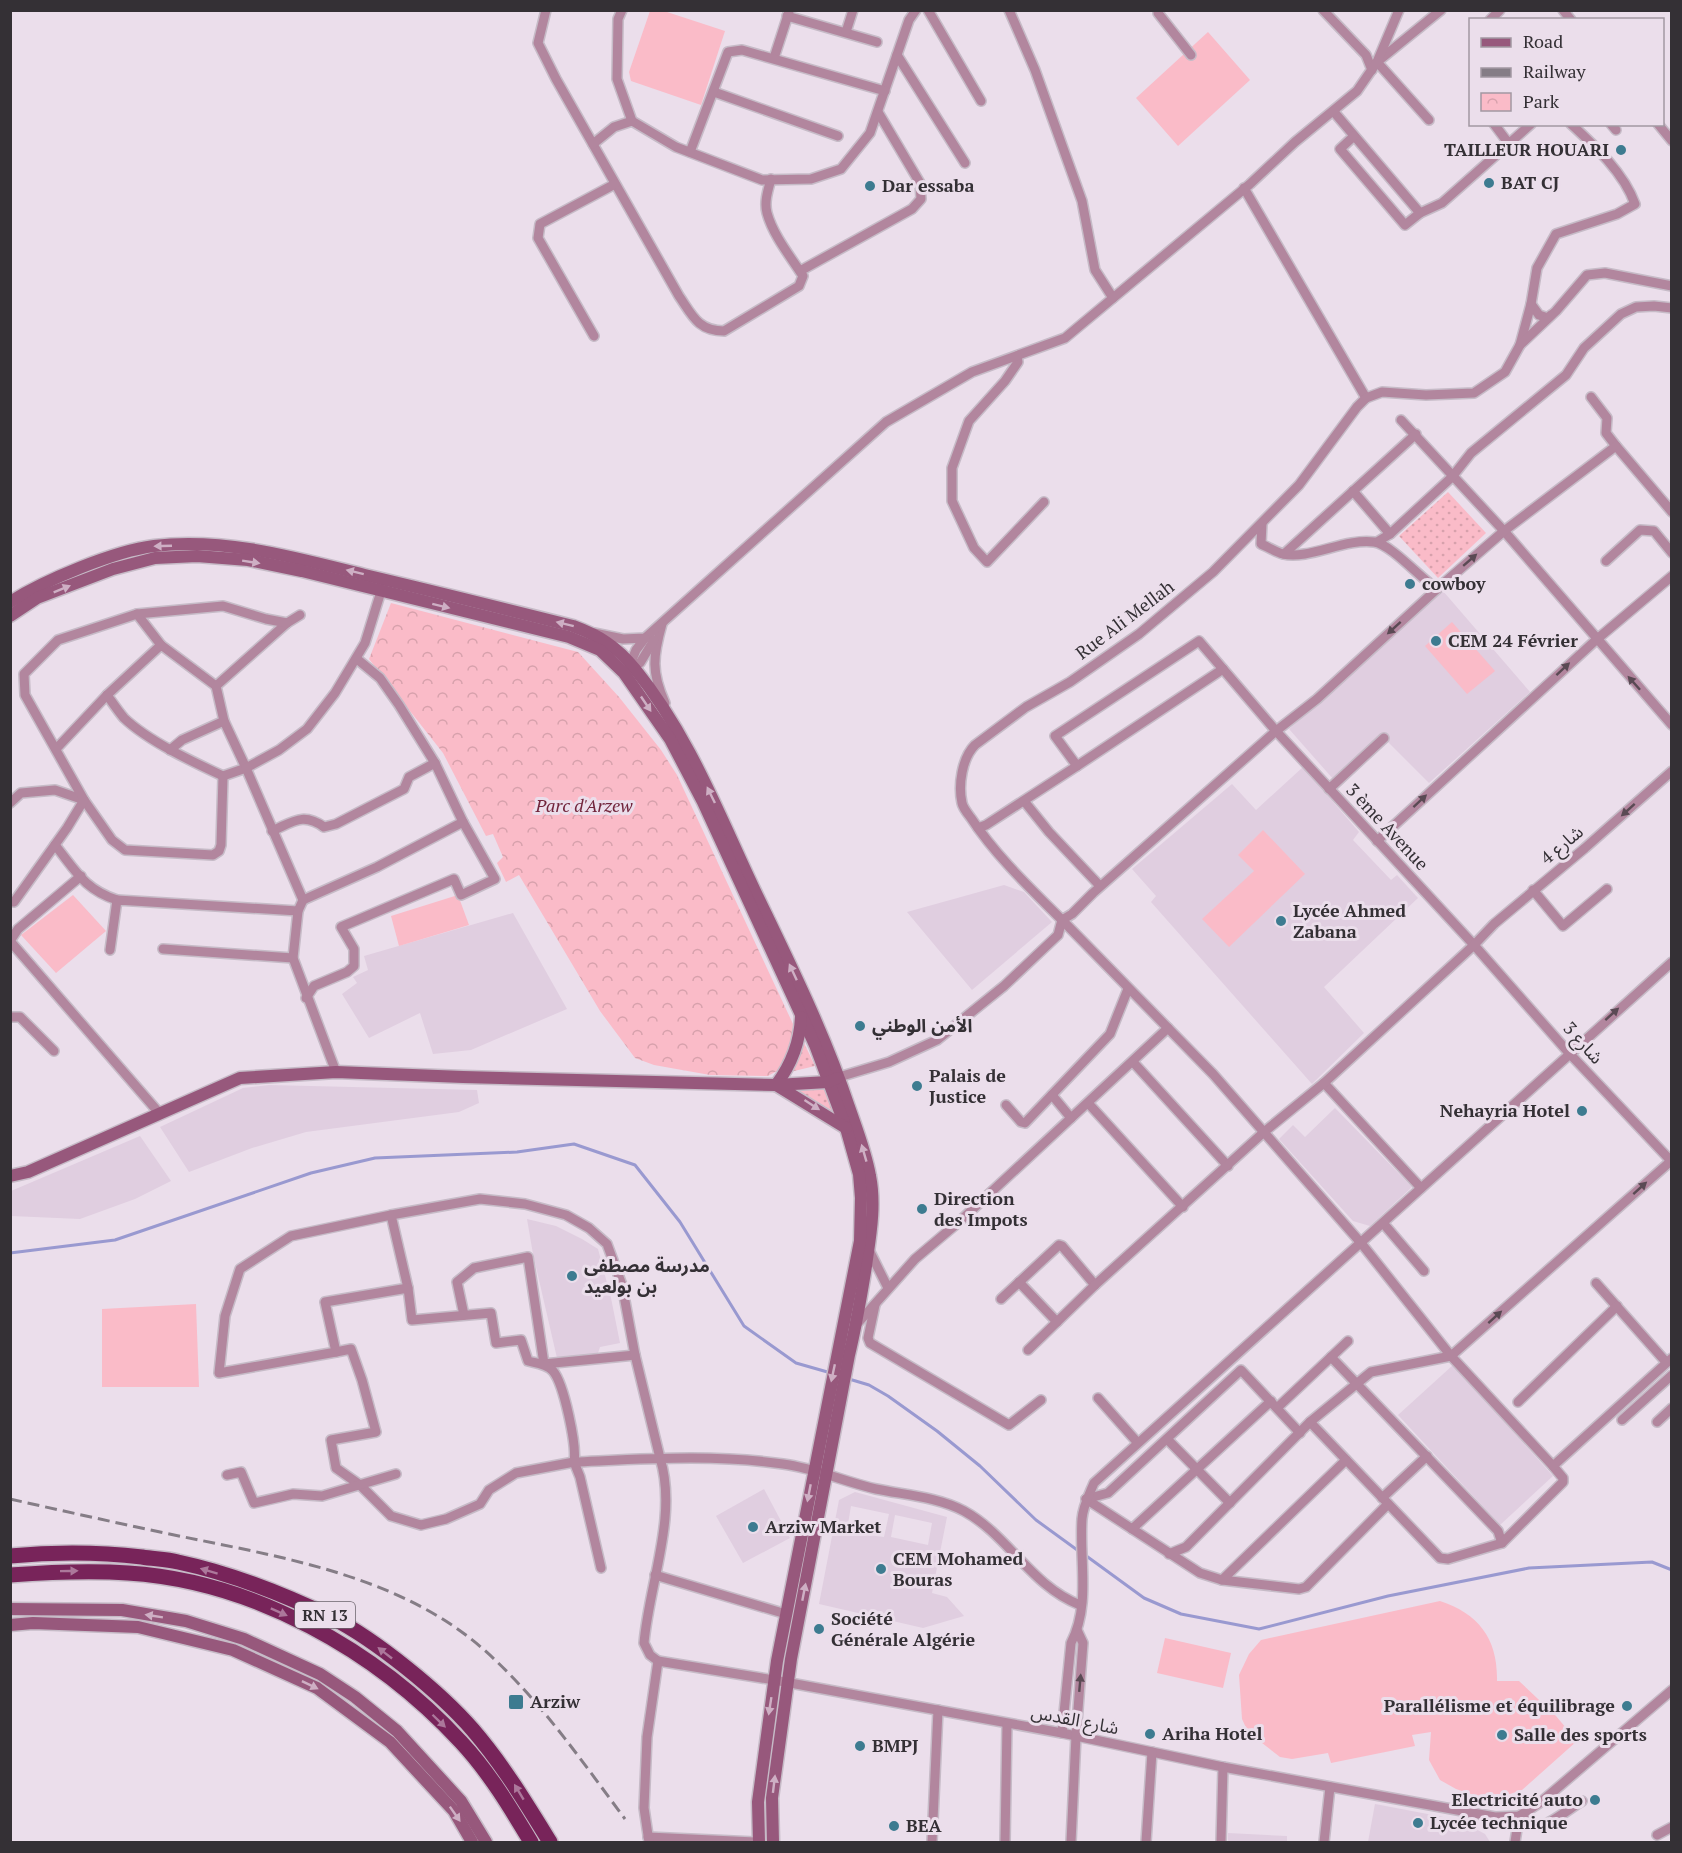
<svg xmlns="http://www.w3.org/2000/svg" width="1682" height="1853" font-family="'PT Serif','Noto Sans Arabic',serif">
  <defs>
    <pattern id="grass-dots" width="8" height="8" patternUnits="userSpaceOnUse" patternTransform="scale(1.5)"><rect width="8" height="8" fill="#fabbc8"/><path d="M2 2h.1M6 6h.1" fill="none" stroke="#d7a1ac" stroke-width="1.8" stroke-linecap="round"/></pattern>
    <pattern id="park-crowns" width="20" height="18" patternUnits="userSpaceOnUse" patternTransform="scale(1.5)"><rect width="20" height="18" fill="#fabbc8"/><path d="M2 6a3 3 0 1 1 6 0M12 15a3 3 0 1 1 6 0" fill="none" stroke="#d7a1ac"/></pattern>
  </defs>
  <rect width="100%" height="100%" fill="#ebdeeb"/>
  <!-- built -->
  <g fill="#e0cee0" fill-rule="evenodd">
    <polygon points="1443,591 1530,692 1429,783 1386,740 1334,780 1289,729"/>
    <polygon points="1303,767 1359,832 1353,840 1391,880 1397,875 1418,898 1324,987 1364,1033 1312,1084 1151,902 1156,896 1132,869 1232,784 1256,810"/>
    <polygon points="1004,885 1024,892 1052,922 972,990 907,912"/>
    <polygon points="513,913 567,1009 471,1050 433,1054 420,1013 369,1038 342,994 357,983 353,977 368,970 364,956"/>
    <polygon points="269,1085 477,1090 479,1103 459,1112 306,1132 252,1148 189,1172 160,1127 243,1088"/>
    <polygon points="1335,1108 1412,1187 1370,1226 1353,1221 1279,1139 1293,1125 1305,1137"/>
    <polygon points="140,1136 171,1181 135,1199 80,1219 11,1216 11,1191"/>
    <polygon points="527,1219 556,1226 582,1239 598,1249 611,1298 620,1343 600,1347 598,1353 557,1358 533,1254"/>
    <polygon points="1453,1365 1553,1476 1500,1525 1398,1415"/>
    <polygon points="764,1489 790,1538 743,1563 716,1516"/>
    <path d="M855 1492 947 1517 932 1593 947 1597 964 1616 923 1628 819 1604 839 1500ZM851 1506 889 1514 884 1537 868 1535V1532L847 1530ZM895 1515 932 1523 928 1545 891 1537Z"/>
    <polygon points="1375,1804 1459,1820 1485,1834 1490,1842 1368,1842"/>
    <polygon points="1228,1833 1287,1836 1287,1842 1228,1842"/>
  </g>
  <!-- grass -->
  <g fill="url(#grass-dots)">
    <polygon points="1448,492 1486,533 1438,578 1399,536"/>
    <polygon points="804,1043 815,1066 790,1072"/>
    <polygon points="823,1086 836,1113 799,1091"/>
  </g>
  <!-- park -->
  <polygon fill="url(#park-crowns)" points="391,603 578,652 619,697 661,750 677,775 793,1024 792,1046 782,1068 768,1076 710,1075 654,1065 635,1058 600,1011 519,875 506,882 497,863 503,857 493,834 486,836 443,753 369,659"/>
  <!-- pitch -->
  <g fill="#fabbc8">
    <polygon points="650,11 664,11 725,31 701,105 631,81 629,72"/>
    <polygon points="1208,32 1250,80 1178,146 1136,98"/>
    <polygon points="1452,622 1495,671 1467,694 1425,646"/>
    <polygon points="1263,830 1305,874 1229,947 1202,919 1254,871 1238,855"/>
    <polygon points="73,895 106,931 56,973 21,935"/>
    <polygon points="458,895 469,925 399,946 391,916"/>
    <polygon points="196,1304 199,1387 102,1387 102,1309"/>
    <path d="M1440 1601C1479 1614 1498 1639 1497 1681H1519L1556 1716 1577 1741 1522 1790 1501 1797 1483 1798 1456 1789 1440 1780 1429 1760 1431 1732 1412 1735 1415 1746 1331 1763 1328 1753 1292 1759 1280 1757 1248 1732 1242 1719 1239 1675 1249 1654 1261 1640Z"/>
    <polygon points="1165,1638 1231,1653 1223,1688 1157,1673"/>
  </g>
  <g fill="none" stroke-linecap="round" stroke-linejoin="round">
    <!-- stream -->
    <g stroke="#9999d0" stroke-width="3">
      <polyline points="10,1253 115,1240 311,1173 375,1158 517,1152 574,1144 635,1165 680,1222 744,1326 796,1363 831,1373"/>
      <polyline points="849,1379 869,1385 888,1396 937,1431 980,1466 1036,1520 1080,1552"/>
      <polyline points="1085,1555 1144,1598 1181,1614 1259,1629 1388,1596 1529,1568 1652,1562 1672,1570"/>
    </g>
    <defs>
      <g id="minor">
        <path d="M546 10 538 43 556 79 679 296C692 315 698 331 724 331L799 286 803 276C790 256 773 235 767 213 764 202 768 190 771 179"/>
        <polyline points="622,10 618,19 617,79 632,121 676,147 762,180 811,179 841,169 870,133 909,20 916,10"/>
        <polyline points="928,10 981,101"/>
        <polyline points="1009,10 1035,70 1082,201 1095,270 1113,298"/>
        <polyline points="1158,10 1158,13 1191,55"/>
        <polyline points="1323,10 1366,55 1372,70"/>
        <polyline points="1563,10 1571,20"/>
        <polyline points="787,16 877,42"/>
        <polyline points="1490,20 1500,10"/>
        <polyline points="846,32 853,10"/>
        <polyline points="897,55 965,163"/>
        <polyline points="774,58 789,12"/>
        <polyline points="714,92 838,136"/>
        <polyline points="1334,112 1420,213 1442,203 1531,124"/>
        <polyline points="1429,120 1377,62 1441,10"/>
        <polyline points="1494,124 1509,144"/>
        <polyline points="1611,124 1616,130"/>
        <polyline points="1658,124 1672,141"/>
        <polyline points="1354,136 1340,149 1405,225 1420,213"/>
        <polyline points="593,144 614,127 632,121"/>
        <polyline points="690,152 728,52 742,50 885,91"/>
        <polyline points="1244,188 1366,398"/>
        <polyline points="800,271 912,209 921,199 920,183 878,112"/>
        <polyline points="1531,304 1539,315 1548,318 1551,315"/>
        <polyline points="594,336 538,238 540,224 615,184"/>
        <path d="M1520 345 1531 304 1537 268 1556 234 1617 214 1635 204C1624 173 1595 146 1571 124"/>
        <polyline points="1017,356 1018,362 1005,381 969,421 952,468 952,501 974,548 987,562 1044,502"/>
        <polyline points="1591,397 1607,418 1606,433 1616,446"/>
        <polyline points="1401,420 1504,531 1672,725"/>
        <polyline points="1353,491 1390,534"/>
        <path d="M1262 523 1261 544C1268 547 1276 552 1283 554 1309 560 1345 538 1374 542 1391 544 1421 579 1437 589"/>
        <polyline points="1377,542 1390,534 1452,477 1471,453 1566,375 1584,348 1621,314 1636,307 1654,306 1672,308"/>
        <polyline points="1284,554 1416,434"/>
        <polyline points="1606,561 1640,530 1654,531 1672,553"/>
        <polyline points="137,614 161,645"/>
        <path d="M662 624C653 656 651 672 665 703"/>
        <polyline points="594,633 623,639 645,638 886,422 972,372 1065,338 1250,184 1295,142 1357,91 1377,62 1399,10"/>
        <polyline points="631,665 640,663 654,640"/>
        <polyline points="629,667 636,650 645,638"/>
        <path d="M107 695C112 702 118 711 124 718 148 741 193 762 223 776"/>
        <polyline points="56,749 107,695 161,645 216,686"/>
        <polyline points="170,750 182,740 224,721"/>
        <polyline points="1077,766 1223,669"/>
        <polyline points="1329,789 1384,738"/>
        <polyline points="1024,801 1049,832 1100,886"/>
        <polyline points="10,803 21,793 55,790 84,800 112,840 125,850 213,855 219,851 221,845 223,776 246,768 224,721 216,686 287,623 300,615"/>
        <polyline points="978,828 986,825 1077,766 1055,736 1199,641 1276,731 1474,945 1569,1053 1672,1162"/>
        <path d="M272 831C293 822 303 812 324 827L336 824 404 789 409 777 435 763"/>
        <polyline points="1377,841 1596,640 1672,576"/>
        <path d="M55 845C76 871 84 889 117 900"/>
        <polyline points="81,876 18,929 10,941 160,1114"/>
        <polyline points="1533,890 1563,926 1607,889"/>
        <polyline points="303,900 377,867 463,822 435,763 399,705 380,678 357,659"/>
        <polyline points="14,902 67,828 84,800 25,695 24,674 58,640 137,614 223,606 266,619 287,623"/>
        <polyline points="163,949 293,958"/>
        <polyline points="110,950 117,900 298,911"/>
        <polyline points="306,998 314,986 347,972 354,966 354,949 341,927 454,879 461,895 495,879 463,822"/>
        <polyline points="10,1017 20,1017 54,1051"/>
        <polyline points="1133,1062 1228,1166"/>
        <polyline points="336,1072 293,958 298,911 303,900 246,768 279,750 307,729 335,693 365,643 383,585"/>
        <path d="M839 1077 889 1062 937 1040 1004 986 1058 935 1062 920C1030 888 996 856 971 818 968 814 963 808 962 803 958 785 962 758 975 745L1026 707 1070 682 1139 634 1213 572 1299 485 1357 407 1366 398 1382 392 1426 395 1474 393 1505 372 1520 345 1556 311 1587 275 1605 273 1672 286"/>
        <polyline points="1324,1083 1421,1188"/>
        <polyline points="1052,1095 1071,1118"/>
        <polyline points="1088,1103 1183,1207"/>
        <polyline points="1006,1105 1021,1122 1025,1123 1110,1034 1128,989"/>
        <polyline points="391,1215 408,1288"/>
        <polyline points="1383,1223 1424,1271"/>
        <polyline points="868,1248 888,1288"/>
        <polyline points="1019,1282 1057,1322"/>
        <polyline points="1596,1283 1666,1362"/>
        <polyline points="1001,1299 1059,1245 1062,1246 1095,1285"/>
        <polyline points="875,1305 868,1338 870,1343 1009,1425 1041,1400"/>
        <polyline points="464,1315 457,1282 474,1268 528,1257 544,1364 635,1355"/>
        <polyline points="857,1324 915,1259 960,1221 1168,1028"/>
        <polyline points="1028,1350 1095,1285 1264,1132 1324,1083 1474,945 1494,924 1585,848 1672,771"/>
        <polyline points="336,1352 351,1349 362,1380 376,1432 331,1440 336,1468 360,1485 391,1516 421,1525 446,1519 480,1504 489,1490 516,1473 574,1462 580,1477 601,1568"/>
        <polyline points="1331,1357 1498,1531 1502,1543"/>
        <polyline points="1098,1398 1137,1442"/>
        <polyline points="1518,1402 1617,1306"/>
        <polyline points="1277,1408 1348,1341"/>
        <polyline points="1622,1420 1672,1375"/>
        <polyline points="1310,1422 1440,1558 1448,1559 1502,1543 1563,1482 1563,1478 1553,1466 1451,1356 1361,1243 1213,1074 1062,920 1072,914 1093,893 1276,731 1317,699 1437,589 1504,531 1616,446 1672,512"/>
        <polyline points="1657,1422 1672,1408"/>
        <polyline points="1167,1439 1230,1503"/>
        <polyline points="1553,1466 1672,1358"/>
        <polyline points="227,1475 241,1472 254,1503 293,1494 322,1496 396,1474"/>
        <polyline points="1382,1498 1427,1456"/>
        <polyline points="1086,1499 1200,1573 1222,1580 1299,1589 1306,1587 1388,1504"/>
        <polyline points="1086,1499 1108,1493 1241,1370 1300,1433"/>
        <polyline points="1132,1529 1271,1401"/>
        <polyline points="1169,1554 1186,1547 1310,1422 1371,1372 1451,1356 1672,1160"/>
        <polyline points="655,1575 786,1614"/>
        <polyline points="1222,1580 1346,1460"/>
        <path d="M1080 1605C1031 1586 1008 1535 964 1511 938 1497 905 1495 876 1489 845 1482 815 1468 783 1464 714 1454 644 1459 574 1462 577 1446 564 1384 553 1371 547 1364 536 1363 528 1361L521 1340 496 1343 491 1313 412 1320 408 1288 325 1302 336 1352 219 1373 225 1316 240 1269 291 1236 391 1215 480 1199 525 1204 566 1215 589 1228 607 1244 622 1285 635 1355 660 1458C678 1516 649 1584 644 1643L650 1655 658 1661 774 1680 1062 1733 1223 1767 1495 1817 1519 1816 1541 1802 1672 1690"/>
        <path d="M1062 1733 1071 1643C1091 1605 1079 1559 1082 1519 1083 1506 1089 1495 1094 1483L1672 962"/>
        <polyline points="1657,1835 1672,1827"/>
        <polyline points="648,1837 755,1842"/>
        <polyline points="649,1842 644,1808 647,1737 658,1661"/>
        <polyline points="932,1842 938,1710"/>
        <polyline points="1005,1842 1007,1724"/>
        <polyline points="1071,1842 1076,1736 1083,1643 1077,1630"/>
        <polyline points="1146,1842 1152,1752"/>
        <polyline points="1221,1842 1223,1767"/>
        <polyline points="1324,1842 1330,1787"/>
        <path d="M1515 1842 1519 1816C1526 1820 1535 1827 1543 1825 1553 1822 1572 1807 1582 1801"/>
      </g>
      <g id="secondary">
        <path d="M10 602C45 580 114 551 154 546 226 537 300 559 369 576 437 592 505 609 573 626 600 636 616 646 635 669 689 735 719 815 755 891 789 962 824 1032 849 1107 857 1130 866 1153 870 1176 876 1206 870 1237 866 1266 861 1297 856 1326 849 1355L791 1659 772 1798 773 1842"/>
        <polyline points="10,616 37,598 113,569 155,558 197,556 248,560 302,571 569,637 600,650 624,673 670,739 703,802 815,1045 846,1128 859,1174 861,1198 860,1241 777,1661 758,1802 759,1842"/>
        <path d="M801 1017C800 1042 791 1065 776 1085L846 1128"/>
        <polyline points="10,1176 28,1172 240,1078 336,1072 463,1077 776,1085 828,1082 837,1078"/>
        <polyline points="10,1609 122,1610 186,1621 244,1639 320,1674 355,1697 397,1731 461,1801 486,1842"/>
        <polyline points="10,1625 33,1623 138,1627 233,1650 317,1688 390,1742 454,1811 472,1842"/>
      </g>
      <g id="trunk">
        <path d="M10 1556C54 1552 98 1552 142 1557 154 1559 166 1559 178 1562 230 1573 283 1594 331 1617 376 1640 440 1692 473 1730 503 1765 526 1803 550 1842"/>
        <path d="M10 1575C50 1572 89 1570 128 1573 254 1581 377 1651 461 1742 489 1772 510 1807 531 1842"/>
      </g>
    </defs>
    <!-- minor casing -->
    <use href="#minor" stroke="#c6bbc7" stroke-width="12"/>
    <!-- secondary casing -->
    <use href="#secondary" stroke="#c6bbc7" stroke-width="15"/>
    <!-- trunk casing -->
    <use href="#trunk" stroke="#c6bbc7" stroke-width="18"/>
    <!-- minor -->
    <use href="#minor" stroke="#b2869e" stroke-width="9"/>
    <!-- secondary -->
    <use href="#secondary" stroke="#97587c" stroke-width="12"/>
    <!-- trunk -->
    <use href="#trunk" stroke="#78245a" stroke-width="15"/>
    <!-- rail -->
    <path stroke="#857d86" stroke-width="3" stroke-dasharray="12 6" stroke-linecap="butt" d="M10 1499C68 1512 126 1525 184 1537 287 1558 400 1577 482 1648 538 1697 581 1760 625 1819"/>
  </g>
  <!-- one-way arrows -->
  <defs><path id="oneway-solid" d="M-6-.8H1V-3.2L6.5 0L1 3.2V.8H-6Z" transform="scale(1.5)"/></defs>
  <g fill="#ceafc4">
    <use href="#oneway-solid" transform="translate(163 546) rotate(178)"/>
    <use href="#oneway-solid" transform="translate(251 562) rotate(9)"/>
    <use href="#oneway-solid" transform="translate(355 572) rotate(-166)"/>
    <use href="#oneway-solid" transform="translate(62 589) rotate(-22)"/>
    <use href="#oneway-solid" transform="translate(441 606) rotate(14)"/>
    <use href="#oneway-solid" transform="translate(565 624) rotate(-166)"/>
    <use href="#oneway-solid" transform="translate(646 704) rotate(56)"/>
    <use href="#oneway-solid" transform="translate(711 795) rotate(-116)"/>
    <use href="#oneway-solid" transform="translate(793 972) rotate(-115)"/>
    <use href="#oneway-solid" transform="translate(812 1105) rotate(33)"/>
    <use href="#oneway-solid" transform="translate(864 1153) rotate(-106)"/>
    <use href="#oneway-solid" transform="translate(833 1373) rotate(102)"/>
    <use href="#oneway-solid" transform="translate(809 1493) rotate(101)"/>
    <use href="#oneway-solid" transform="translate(804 1592) rotate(-79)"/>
    <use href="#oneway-solid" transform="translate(154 1616) rotate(-171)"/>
    <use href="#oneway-solid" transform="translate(310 1685) rotate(26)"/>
    <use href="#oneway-solid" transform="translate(770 1706) rotate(99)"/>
    <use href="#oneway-solid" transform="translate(774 1784) rotate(-83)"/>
    <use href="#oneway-solid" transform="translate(455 1814) rotate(55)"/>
  </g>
  <g fill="#5a4a54">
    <use href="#oneway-solid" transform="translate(1470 560) rotate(-41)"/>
    <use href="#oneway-solid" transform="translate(1394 628) rotate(138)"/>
    <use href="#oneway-solid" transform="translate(1563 669) rotate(-43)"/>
    <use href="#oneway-solid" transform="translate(1634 683) rotate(-132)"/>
    <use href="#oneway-solid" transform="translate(1420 801) rotate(-43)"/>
    <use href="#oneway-solid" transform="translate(1628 810) rotate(138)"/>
    <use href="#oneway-solid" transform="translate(1612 1014) rotate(-42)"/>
    <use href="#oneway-solid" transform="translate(1640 1188) rotate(-42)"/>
    <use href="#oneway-solid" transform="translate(1495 1317) rotate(-42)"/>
    <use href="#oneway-solid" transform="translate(1080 1683) rotate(-85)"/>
  </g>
  <g fill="#ac789b">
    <use href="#oneway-solid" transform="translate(69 1571) rotate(-1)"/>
    <use href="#oneway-solid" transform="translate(209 1571) rotate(-163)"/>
    <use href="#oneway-solid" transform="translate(279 1612) rotate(24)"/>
    <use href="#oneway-solid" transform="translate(385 1653) rotate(-142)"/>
    <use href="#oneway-solid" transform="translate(439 1721) rotate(44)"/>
    <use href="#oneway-solid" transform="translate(519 1792) rotate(-121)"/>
  </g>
  <!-- markers -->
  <g fill="#3d7b90" stroke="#ebdeeb" stroke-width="2">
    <circle cx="1621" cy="150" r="6"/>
    <circle cx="1489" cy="183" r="6"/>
    <circle cx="870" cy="186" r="6"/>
    <circle cx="1410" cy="584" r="6"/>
    <circle cx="1436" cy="641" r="6"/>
    <circle cx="1281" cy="921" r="6"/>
    <circle cx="860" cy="1026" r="6"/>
    <circle cx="917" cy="1086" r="6"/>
    <circle cx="1582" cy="1111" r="6"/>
    <circle cx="922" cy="1209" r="6"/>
    <circle cx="572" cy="1276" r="6"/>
    <circle cx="753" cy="1527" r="6"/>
    <circle cx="881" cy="1569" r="6"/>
    <circle cx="819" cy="1629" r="6"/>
    <rect x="508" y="1694" width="16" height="16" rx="3"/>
    <circle cx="1627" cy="1706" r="6"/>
    <circle cx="1150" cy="1734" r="6"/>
    <circle cx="1502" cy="1735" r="6"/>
    <circle cx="860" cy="1746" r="6"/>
    <circle cx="1595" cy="1800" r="6"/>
    <circle cx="1418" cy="1823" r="6"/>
    <circle cx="894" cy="1826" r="6"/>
  </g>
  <g text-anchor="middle" stroke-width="6" stroke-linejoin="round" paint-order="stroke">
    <!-- shield labels -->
    <rect fill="#ebdeeb" stroke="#6b646c" stroke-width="1.5" x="295" y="1602" width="60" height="26" rx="4.5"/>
    <g font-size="16" font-weight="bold" fill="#343035">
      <text x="325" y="1621">RN 13</text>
    </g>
    <!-- poi labels -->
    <g font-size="18" font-weight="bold" fill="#343035" stroke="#ebdeeb" text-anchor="start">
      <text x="1609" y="156" text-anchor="end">TAILLEUR HOUARI</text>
      <text x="1501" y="189">BAT CJ</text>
      <text x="882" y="192">Dar essaba</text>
      <text x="1422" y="590">cowboy</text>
      <text x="1448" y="647">CEM 24 Février</text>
      <text x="1293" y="917">Lycée Ahmed<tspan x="1293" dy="21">Zabana</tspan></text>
      <text x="872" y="1032">الأمن الوطني</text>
      <text x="929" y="1082">Palais de<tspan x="929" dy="21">Justice</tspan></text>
      <text x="1570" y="1117" text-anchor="end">Nehayria Hotel</text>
      <text x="934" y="1205">Direction<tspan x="934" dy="21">des Impots</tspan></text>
      <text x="584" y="1272">مدرسة مصطفى<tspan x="584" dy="21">بن بولعيد</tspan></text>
      <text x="765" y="1533">Arziw Market</text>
      <text x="893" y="1565">CEM Mohamed<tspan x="893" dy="21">Bouras</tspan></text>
      <text x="831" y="1625">Société<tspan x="831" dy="21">Générale Algérie</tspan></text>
      <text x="530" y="1708">Arziw</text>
      <text x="1615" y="1712" text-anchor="end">Parallélisme et équilibrage</text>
      <text x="1162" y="1740">Ariha Hotel</text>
      <text x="1514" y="1741">Salle des sports</text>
      <text x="872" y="1752">BMPJ</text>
      <text x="1583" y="1806" text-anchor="end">Electricité auto</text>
      <text x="1430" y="1829">Lycée technique</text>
      <text x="906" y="1832">BEA</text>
    </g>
    <!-- street labels -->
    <g font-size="18" fill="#343035" stroke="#ebdeeb">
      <text transform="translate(1125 620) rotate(-37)" y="6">Rue Ali Mellah</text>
      <text transform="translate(1387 827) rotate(47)" y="6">3 ème Avenue</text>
      <text transform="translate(1562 845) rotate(-40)" y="6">شارع 4</text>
      <text transform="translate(1583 1043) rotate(48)" y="6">شارع 3</text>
      <text transform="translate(1075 1720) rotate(11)" y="6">شارع القدس</text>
    </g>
    <!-- park labels -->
    <g font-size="18" font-style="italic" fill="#72253c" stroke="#ebdeeb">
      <text x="584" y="812">Parc d'Arzew</text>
    </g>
  </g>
  <!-- border -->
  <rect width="1682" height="1853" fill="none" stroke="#343035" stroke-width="24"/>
  <!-- legend -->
  <rect x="1469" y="18" width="195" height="108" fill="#ebdeeb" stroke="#a298a2" stroke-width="1.5"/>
  <rect x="1481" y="38" width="30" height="9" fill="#97587c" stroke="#a298a2" stroke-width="1.5"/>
  <text x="1523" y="48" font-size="18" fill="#343035">Road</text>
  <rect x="1481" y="68" width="30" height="9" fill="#857d86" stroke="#a298a2" stroke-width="1.5"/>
  <text x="1523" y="78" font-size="18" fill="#343035">Railway</text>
  <rect x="1481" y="93" width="30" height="18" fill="url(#park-crowns)" stroke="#a298a2" stroke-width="1.5"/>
  <text x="1523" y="108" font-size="18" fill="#343035">Park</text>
</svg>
